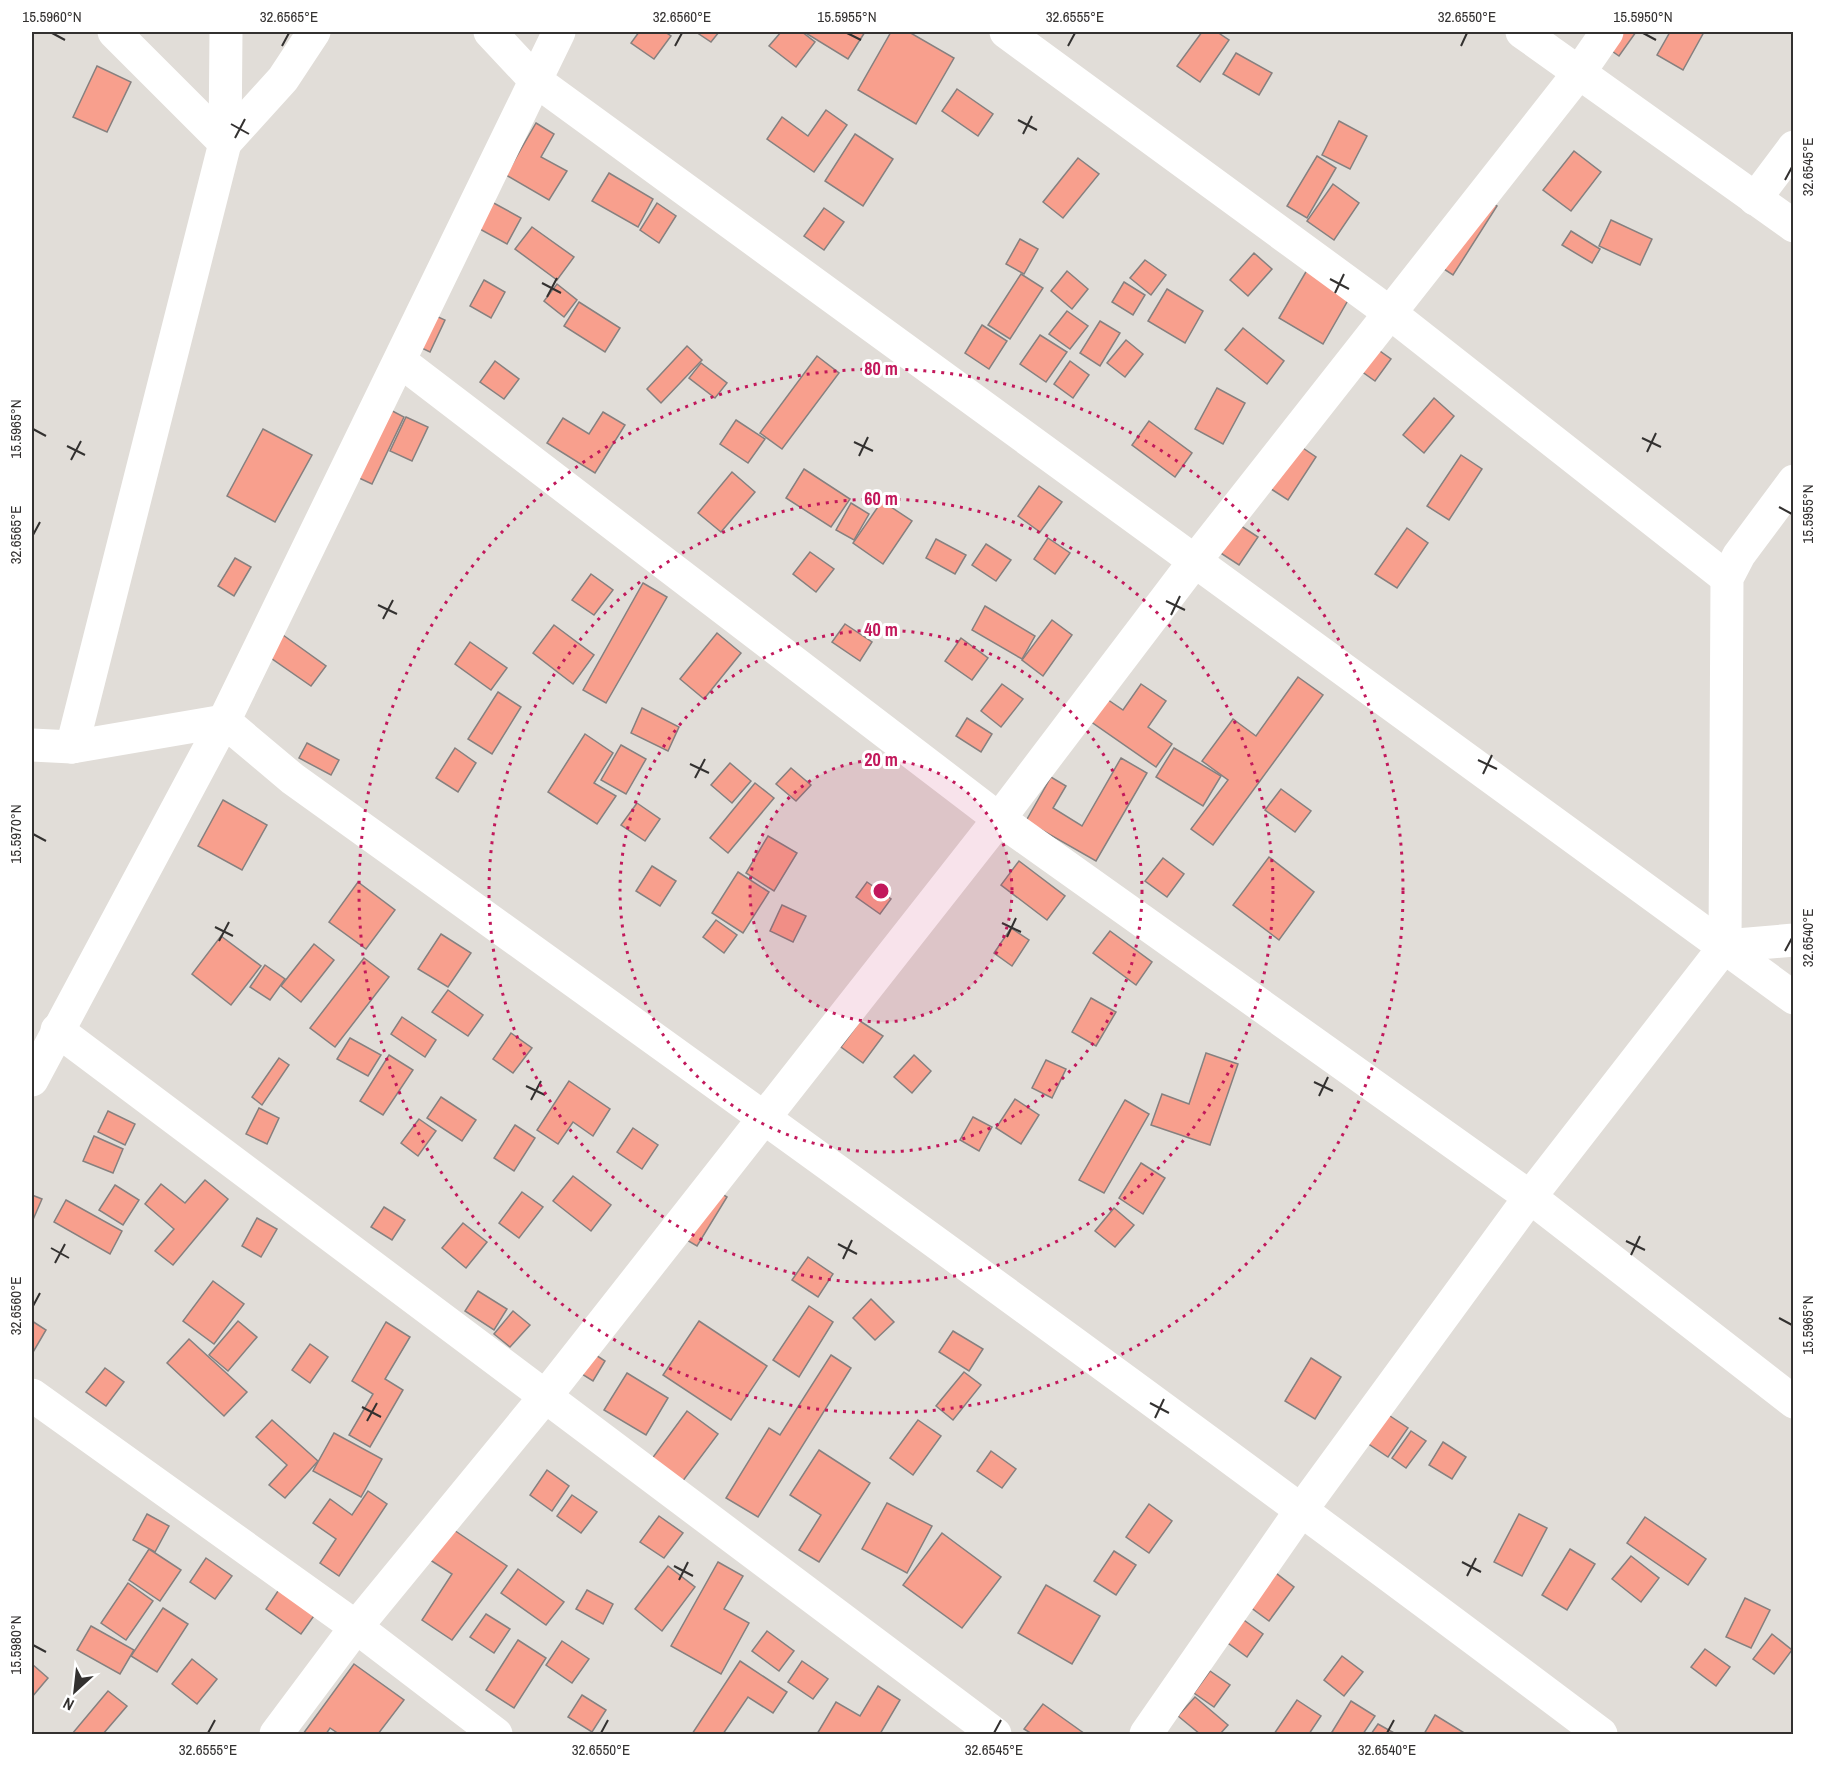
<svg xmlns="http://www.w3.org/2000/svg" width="1825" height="1766" font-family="'Archivo Narrow',sans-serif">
  <rect width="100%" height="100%" fill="#e1ddd8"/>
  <!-- building -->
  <g fill="#f89f8d" stroke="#86807f" stroke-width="1.5">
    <polygon points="639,32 665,32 671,36 654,59 631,43"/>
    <polygon points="696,32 719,32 711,42"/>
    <polygon points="781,32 802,32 815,42 796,67 769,46"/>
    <polygon points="804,32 865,32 848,59"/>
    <polygon points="891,32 909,32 954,58 916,124 858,90"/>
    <polygon points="1202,32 1217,32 1229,40 1200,82 1177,66"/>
    <polygon points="1600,32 1636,32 1619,56 1595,39"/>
    <polygon points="1670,32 1704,32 1683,70 1657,55"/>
    <polygon points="1236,53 1272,73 1259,95 1223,74"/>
    <polygon points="97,66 131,82 107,132 73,117"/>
    <polygon points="957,89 993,114 978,136 942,111"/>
    <polygon points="826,110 847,125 814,172 767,139 782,117 808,136"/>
    <polygon points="1339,121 1367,136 1350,169 1322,155"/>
    <polygon points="536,123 554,134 541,157 567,171 549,200 506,175"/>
    <polygon points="855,134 893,159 863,206 825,181"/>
    <polygon points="1574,151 1601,172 1571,211 1543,190"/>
    <polygon points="1317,156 1336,168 1307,218 1287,206"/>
    <polygon points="1078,158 1099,174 1063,218 1043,202"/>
    <polygon points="609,173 653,199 638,227 592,201"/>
    <polygon points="1333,184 1359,203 1334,240 1307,221"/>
    <polygon points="1473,191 1497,206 1453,275 1430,260"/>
    <polygon points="490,201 521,218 507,244 476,227"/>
    <polygon points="657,203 676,216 659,243 640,230"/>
    <polygon points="824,208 844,222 824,250 804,236"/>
    <polygon points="1611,220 1652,239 1640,265 1599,246"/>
    <polygon points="532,227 574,257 557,280 515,249"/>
    <polygon points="1571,231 1600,249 1592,263 1562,245"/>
    <polygon points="1020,239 1038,249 1024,274 1006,264"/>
    <polygon points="1254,253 1272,269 1248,296 1230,280"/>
    <polygon points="1145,260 1166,275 1151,295 1130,278"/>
    <polygon points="1307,270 1351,295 1323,344 1279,318"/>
    <polygon points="1067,271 1088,289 1072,309 1051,291"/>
    <polygon points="1021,274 1043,288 1010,339 988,325"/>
    <polygon points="484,280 505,292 491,318 470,306"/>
    <polygon points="1124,282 1145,295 1133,315 1112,302"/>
    <polygon points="557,284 577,300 564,317 544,301"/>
    <polygon points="1167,289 1203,311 1185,343 1148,321"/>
    <polygon points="579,302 620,328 605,352 564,326"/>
    <polygon points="1067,311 1088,326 1070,349 1049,334"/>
    <polygon points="427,312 445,320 430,352 411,343"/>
    <polygon points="1100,321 1120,333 1100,366 1080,353"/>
    <polygon points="982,325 1007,341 989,369 965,353"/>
    <polygon points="1243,328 1284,361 1267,384 1225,350"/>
    <polygon points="1040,335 1067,352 1046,382 1020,364"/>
    <polygon points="1126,340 1143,354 1125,377 1107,363"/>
    <polygon points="1370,344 1391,359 1375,381 1354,366"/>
    <polygon points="687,346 702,360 661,403 647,389"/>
    <polygon points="817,356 839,373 782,449 760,433"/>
    <polygon points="495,361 519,379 504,399 480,382"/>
    <polygon points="1070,361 1089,375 1073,398 1054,384"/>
    <polygon points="701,363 727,383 715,398 689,378"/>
    <polygon points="1217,388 1245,403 1223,444 1195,429"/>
    <polygon points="1434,398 1454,416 1424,453 1403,435"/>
    <polygon points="381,405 404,417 372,484 348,473"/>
    <polygon points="603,412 625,425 595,473 547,443 563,418 589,434"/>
    <polygon points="406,417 428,427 412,461 390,451"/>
    <polygon points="736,420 765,439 748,463 720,444"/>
    <polygon points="1149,421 1192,453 1175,477 1132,445"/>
    <polygon points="263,429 312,455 275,522 227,496"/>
    <polygon points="1294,442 1316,457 1288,500 1265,485"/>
    <polygon points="1461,455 1482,469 1449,520 1427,506"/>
    <polygon points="804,469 850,499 831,527 786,498"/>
    <polygon points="732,472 755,492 721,532 698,513"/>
    <polygon points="1039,486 1062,502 1040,532 1018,516"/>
    <polygon points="882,501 912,521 883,564 853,543"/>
    <polygon points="851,503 869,514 854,540 836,530"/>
    <polygon points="1235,522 1258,537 1239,565 1216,550"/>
    <polygon points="1407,528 1428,543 1397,588 1375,574"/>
    <polygon points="1048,538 1070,553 1055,574 1034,559"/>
    <polygon points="936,539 966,555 955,574 926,558"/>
    <polygon points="986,544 1011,560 996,581 972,565"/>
    <polygon points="810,552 834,569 816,592 793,574"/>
    <polygon points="235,558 251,567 234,596 218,586"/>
    <polygon points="591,574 613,590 594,615 572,600"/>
    <polygon points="643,583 667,597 606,703 583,690"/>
    <polygon points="985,606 1035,636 1022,659 972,630"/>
    <polygon points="1052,620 1072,635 1043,676 1022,660"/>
    <polygon points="845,624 872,642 860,661 832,642"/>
    <polygon points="554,625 594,655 573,684 533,653"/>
    <polygon points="717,633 741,653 704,699 680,679"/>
    <polygon points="283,635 326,666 311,686 268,656"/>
    <polygon points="961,638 988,658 972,680 945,661"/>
    <polygon points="470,642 507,668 491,690 455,664"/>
    <polygon points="1298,677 1323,695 1213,845 1191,829 1228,780 1202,761 1233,719 1256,736"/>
    <polygon points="1002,684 1023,699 1001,727 981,711"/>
    <polygon points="1141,684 1166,701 1148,727 1172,744 1156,767 1077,712 1092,689 1123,710"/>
    <polygon points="498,692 521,707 492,754 468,739"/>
    <polygon points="642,708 679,727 668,751 631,733"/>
    <polygon points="967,718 992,734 981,752 956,736"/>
    <polygon points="585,734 613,753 594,783 616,796 597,824 548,792"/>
    <polygon points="307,743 339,760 331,775 299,758"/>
    <polygon points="621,745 646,759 626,794 601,780"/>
    <polygon points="455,748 476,763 458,792 436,778"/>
    <polygon points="1174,748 1221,776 1203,806 1156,777"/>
    <polygon points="1121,758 1147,773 1096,861 1026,821 1051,777 1066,786 1053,808 1082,826"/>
    <polygon points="730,763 751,781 732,803 711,785"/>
    <polygon points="791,768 811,785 796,801 776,784"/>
    <polygon points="755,783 774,798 728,853 710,838"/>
    <polygon points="1281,789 1311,811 1295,832 1265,810"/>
    <polygon points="223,800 267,825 242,870 198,846"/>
    <polygon points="637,803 660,819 645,841 621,825"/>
    <polygon points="768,836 797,853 774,891 746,873"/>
    <polygon points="1269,857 1314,892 1279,940 1233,905"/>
    <polygon points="1163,858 1184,874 1167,897 1145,881"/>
    <polygon points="1019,861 1065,896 1047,920 1001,885"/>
    <polygon points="652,866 676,881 660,906 636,891"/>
    <polygon points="738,872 769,892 743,933 712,913"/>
    <polygon points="358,882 395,910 366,949 329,922"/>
    <polygon points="867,882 891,899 880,914 856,897"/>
    <polygon points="782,905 806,916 793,942 770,931"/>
    <polygon points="716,920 737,935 724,953 703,937"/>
    <polygon points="1011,928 1029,940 1012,966 994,953"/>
    <polygon points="1110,931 1152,962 1136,985 1093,953"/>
    <polygon points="441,934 471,953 448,987 418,969"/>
    <polygon points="221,936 261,966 231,1005 192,974"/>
    <polygon points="314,944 334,960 301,1002 281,986"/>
    <polygon points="364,958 389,977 335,1047 310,1028"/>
    <polygon points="265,965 285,979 270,1000 250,987"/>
    <polygon points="448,990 483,1015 468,1036 432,1012"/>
    <polygon points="1091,998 1116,1012 1096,1046 1072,1032"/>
    <polygon points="402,1017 436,1040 425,1057 391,1034"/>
    <polygon points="860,1021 883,1036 863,1063 841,1047"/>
    <polygon points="511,1033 532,1048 513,1073 493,1059"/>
    <polygon points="350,1038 381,1055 368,1076 337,1059"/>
    <polygon points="1206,1053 1238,1064 1210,1145 1151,1125 1162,1094 1189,1104"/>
    <polygon points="389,1055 413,1070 383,1115 360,1101"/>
    <polygon points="914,1055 931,1071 912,1093 894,1077"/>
    <polygon points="279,1058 289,1065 262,1105 252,1097"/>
    <polygon points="1046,1060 1066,1069 1052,1098 1032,1088"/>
    <polygon points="569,1081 610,1109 593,1136 573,1122 558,1144 537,1130"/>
    <polygon points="441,1097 476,1120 462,1141 427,1118"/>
    <polygon points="1015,1099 1039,1115 1021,1144 996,1128"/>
    <polygon points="1125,1100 1149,1114 1104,1193 1079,1180"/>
    <polygon points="259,1108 279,1118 267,1144 246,1134"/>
    <polygon points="108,1111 135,1124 125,1145 98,1132"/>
    <polygon points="973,1117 992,1127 979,1151 960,1140"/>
    <polygon points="419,1119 436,1131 418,1156 401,1143"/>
    <polygon points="515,1125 535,1138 514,1171 494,1158"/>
    <polygon points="633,1128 658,1145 642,1169 617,1152"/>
    <polygon points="94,1136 123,1149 113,1173 83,1161"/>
    <polygon points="1141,1163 1165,1178 1143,1214 1119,1198"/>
    <polygon points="573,1176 611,1205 591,1231 553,1201"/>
    <polygon points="205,1180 228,1199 173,1265 155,1251 174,1229 145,1204 161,1184 185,1203"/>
    <polygon points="703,1182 727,1197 697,1246 673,1232"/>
    <polygon points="115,1185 139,1200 123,1225 99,1210"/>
    <polygon points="522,1192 543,1207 519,1238 499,1223"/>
    <polygon points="32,1195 42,1199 32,1222"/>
    <polygon points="66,1200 122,1231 110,1254 54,1222"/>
    <polygon points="384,1207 405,1220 392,1240 371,1227"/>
    <polygon points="1114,1208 1134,1225 1115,1247 1095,1231"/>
    <polygon points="257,1218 277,1229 261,1257 242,1246"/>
    <polygon points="463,1223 487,1242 466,1268 442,1248"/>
    <polygon points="808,1257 833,1274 818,1297 792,1280"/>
    <polygon points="213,1281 244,1304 214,1344 183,1321"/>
    <polygon points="478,1291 507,1309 494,1330 465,1311"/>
    <polygon points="871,1299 894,1322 875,1340 853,1318"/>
    <polygon points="809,1306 833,1322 799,1377 773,1360"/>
    <polygon points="513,1311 530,1325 510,1347 494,1334"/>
    <polygon points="32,1321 46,1330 32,1354"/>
    <polygon points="238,1321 257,1337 228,1371 209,1355"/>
    <polygon points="699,1321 767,1366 731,1420 663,1375"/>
    <polygon points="386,1322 410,1337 385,1379 403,1390 370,1447 349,1435 373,1394 352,1381"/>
    <polygon points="953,1331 983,1349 969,1371 939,1352"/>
    <polygon points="189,1339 247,1392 224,1416 167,1363"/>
    <polygon points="310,1344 328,1357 310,1383 292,1370"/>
    <polygon points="582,1346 605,1361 593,1381 569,1366"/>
    <polygon points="831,1355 851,1368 758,1517 726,1498 769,1428 780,1435"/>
    <polygon points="1311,1358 1341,1377 1315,1419 1285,1401"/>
    <polygon points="105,1368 124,1382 106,1406 86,1392"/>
    <polygon points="964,1372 981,1385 953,1420 936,1406"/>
    <polygon points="627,1373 668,1398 646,1435 604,1410"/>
    <polygon points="687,1411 718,1434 682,1482 651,1460"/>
    <polygon points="1384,1412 1408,1428 1388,1457 1364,1441"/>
    <polygon points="272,1420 318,1461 285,1498 269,1485 287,1465 256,1437"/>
    <polygon points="918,1420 941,1436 913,1475 890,1458"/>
    <polygon points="1411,1431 1426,1441 1406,1468 1392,1458"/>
    <polygon points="334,1433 382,1459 361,1497 313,1471"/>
    <polygon points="1443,1442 1466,1457 1452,1479 1429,1465"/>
    <polygon points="819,1450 870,1483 819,1562 799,1550 821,1515 790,1495"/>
    <polygon points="991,1451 1016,1469 1002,1488 977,1471"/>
    <polygon points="547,1470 569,1486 552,1511 530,1495"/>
    <polygon points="368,1491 387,1504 339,1576 320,1563 336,1539 313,1523 330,1499 352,1515"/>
    <polygon points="572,1495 597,1512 581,1533 557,1516"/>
    <polygon points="887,1503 932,1526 907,1573 862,1549"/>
    <polygon points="1149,1504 1172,1521 1149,1553 1126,1537"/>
    <polygon points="147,1514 169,1526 155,1552 133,1540"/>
    <polygon points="1519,1514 1547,1528 1522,1576 1494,1562"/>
    <polygon points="659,1516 683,1533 664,1558 640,1542"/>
    <polygon points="1645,1517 1706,1559 1688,1585 1627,1543"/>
    <polygon points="448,1526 507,1566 452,1640 422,1620 452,1574 427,1558"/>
    <polygon points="942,1533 1001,1577 962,1628 903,1585"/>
    <polygon points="149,1549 181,1570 160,1601 129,1580"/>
    <polygon points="1570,1549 1595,1564 1567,1610 1542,1595"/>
    <polygon points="1114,1551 1136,1565 1116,1595 1094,1581"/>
    <polygon points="1631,1556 1659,1578 1641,1602 1612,1579"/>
    <polygon points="206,1558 232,1576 215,1599 190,1582"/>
    <polygon points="718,1562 743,1576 724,1609 749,1623 721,1674 671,1646"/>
    <polygon points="668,1566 695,1587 662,1631 635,1609"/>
    <polygon points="1268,1567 1294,1587 1269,1621 1242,1601"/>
    <polygon points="518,1569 564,1602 546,1625 501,1593"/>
    <polygon points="128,1583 153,1601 126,1640 101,1623"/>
    <polygon points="1046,1585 1100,1616 1072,1664 1018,1633"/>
    <polygon points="280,1588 316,1613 301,1634 266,1609"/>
    <polygon points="587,1590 613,1604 603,1624 576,1609"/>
    <polygon points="1745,1598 1770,1610 1751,1648 1726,1637"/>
    <polygon points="163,1608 188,1624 157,1672 131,1656"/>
    <polygon points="486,1614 510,1629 494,1653 470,1637"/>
    <polygon points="1241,1618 1263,1634 1247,1657 1225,1641"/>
    <polygon points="91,1626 134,1650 120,1674 77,1650"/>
    <polygon points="767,1631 794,1651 779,1671 752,1651"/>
    <polygon points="1772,1634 1792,1650 1774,1674 1753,1659"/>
    <polygon points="518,1640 546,1658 514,1708 486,1690"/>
    <polygon points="562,1641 589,1659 572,1683 546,1665"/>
    <polygon points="1705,1649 1730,1667 1716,1686 1691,1667"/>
    <polygon points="1342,1656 1363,1672 1344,1696 1324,1680"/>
    <polygon points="192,1659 217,1679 197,1704 172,1684"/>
    <polygon points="740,1661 787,1692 773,1713 748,1697 723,1734 692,1734"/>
    <polygon points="802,1661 828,1679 813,1699 788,1682"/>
    <polygon points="32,1664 48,1678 32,1697"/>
    <polygon points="354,1664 404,1700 378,1734 339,1734 330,1728 326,1734 303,1734"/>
    <polygon points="1210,1671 1230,1685 1214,1707 1194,1693"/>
    <polygon points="878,1686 900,1700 880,1734 817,1734 836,1702 860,1716"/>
    <polygon points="108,1691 127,1706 103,1734 72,1734"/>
    <polygon points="582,1695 606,1710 592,1732 568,1717"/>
    <polygon points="1195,1697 1228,1725 1220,1734 1200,1734 1178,1716"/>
    <polygon points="1297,1700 1321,1716 1309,1734 1274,1734"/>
    <polygon points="1351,1701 1375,1716 1363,1734 1336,1734 1332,1732"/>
    <polygon points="1043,1704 1085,1734 1032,1734 1024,1729"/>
    <polygon points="1435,1715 1466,1734 1424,1734"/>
    <polygon points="1378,1724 1396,1734 1371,1734"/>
  </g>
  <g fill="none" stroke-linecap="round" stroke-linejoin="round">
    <!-- minor -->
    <g stroke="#fff" stroke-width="33">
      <polyline points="114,32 225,143 283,79 314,32"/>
      <polyline points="490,32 535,80 1794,998"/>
      <polyline points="1006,32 1390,313 1727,578"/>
      <polyline points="1522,32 1794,226"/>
      <polyline points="1755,199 1794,147"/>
      <polyline points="400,361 999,819 1530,1197 1794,1402"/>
      <path d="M32 745 72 747 224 721 293 779C732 1094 1170 1409 1601 1734"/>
      <polyline points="72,747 225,143 226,32"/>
      <polyline points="1725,946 1794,940"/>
      <polyline points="57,1030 995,1734"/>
      <polyline points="32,1080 224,721 559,32"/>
      <polyline points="32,1395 356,1627 496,1734"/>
      <polyline points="276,1734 356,1627 544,1398 999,819 1194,562 1578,74 1607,32"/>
      <polyline points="1146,1734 1302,1509 1530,1197 1725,946 1727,578 1739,555 1794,481"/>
    </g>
  </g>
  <!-- ticks -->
  <path fill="none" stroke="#333130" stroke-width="2" d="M52 33 65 40M847 33 861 40M1643 33 1656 40M282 46 289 33M675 46 682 33M1068 46 1075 33M1461 46 1467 33M1018 120 1037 130M231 124 249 134M1023 134 1032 116M235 138 245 119M1785 180 1792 167M1330 279 1349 289M542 283 561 293M1335 293 1344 274M547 297 557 278M33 429 46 436M1642 438 1661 447M854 442 873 451M67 446 85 455M1647 452 1656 433M859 456 868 437M71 460 81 441M1779 507 1792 514M33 535 40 522M1166 601 1185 610M378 605 397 614M1171 615 1180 596M383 619 393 600M1478 760 1497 769M690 764 709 773M1483 774 1492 755M695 778 705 759M33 834 46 841M1002 923 1021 932M215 927 233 936M1007 937 1016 918M219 941 229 922M1785 951 1792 938M1314 1082 1333 1091M526 1086 545 1095M1319 1096 1328 1077M531 1100 541 1081M1626 1241 1645 1250M838 1244 857 1254M51 1248 69 1258M1631 1255 1640 1236M843 1259 852 1240M55 1263 65 1244M33 1306 40 1293M1779 1318 1792 1325M1150 1403 1169 1413M362 1407 381 1417M1155 1418 1164 1399M367 1421 377 1403M1462 1562 1481 1572M674 1566 693 1576M1467 1576 1476 1558M679 1580 688 1562M33 1645 46 1652M208 1733 215 1720M601 1733 608 1720M994 1733 1001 1720M1387 1733 1394 1720"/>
  <!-- distance rings -->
  <circle cx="881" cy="891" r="131" fill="#c2185b" fill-opacity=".12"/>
  <g fill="none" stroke="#c2185b" stroke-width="3" stroke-dasharray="3 6">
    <circle cx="881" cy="891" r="131"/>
    <circle cx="881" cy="891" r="261"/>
    <circle cx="881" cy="891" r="392"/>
    <circle cx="881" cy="891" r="522"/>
  </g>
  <circle cx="881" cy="891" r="9" fill="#c2185b" stroke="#fff" stroke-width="3"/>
  <g font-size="18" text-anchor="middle" font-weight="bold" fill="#c2185b" stroke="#fff" stroke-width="6" stroke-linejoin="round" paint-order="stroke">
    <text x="881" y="375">80 m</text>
    <text x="881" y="505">60 m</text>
    <text x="881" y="636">40 m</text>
    <text x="881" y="766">20 m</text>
  </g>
  <!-- border -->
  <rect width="1825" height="1766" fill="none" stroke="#ffffff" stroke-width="66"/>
  <!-- north arrow -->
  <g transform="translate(75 1691) rotate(207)" stroke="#ffffff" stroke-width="4.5" paint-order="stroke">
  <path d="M0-4.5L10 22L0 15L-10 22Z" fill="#333130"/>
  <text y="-9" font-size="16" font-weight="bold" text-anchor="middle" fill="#333130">N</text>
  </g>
  <rect x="33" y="33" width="1759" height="1700" fill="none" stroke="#333130" stroke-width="2"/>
  <g font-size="15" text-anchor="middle" fill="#333130">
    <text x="52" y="22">15.5960°N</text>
    <text x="289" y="22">32.6565°E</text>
    <text x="682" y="22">32.6560°E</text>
    <text x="847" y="22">15.5955°N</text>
    <text x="1075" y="22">32.6555°E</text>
    <text x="1467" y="22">32.6550°E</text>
    <text x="1643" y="22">15.5950°N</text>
    <text transform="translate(1808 167) rotate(-90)" y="5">32.6545°E</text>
    <text transform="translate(16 429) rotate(-90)" y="5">15.5965°N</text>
    <text transform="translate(1808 514) rotate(-90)" y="5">15.5955°N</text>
    <text transform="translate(16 535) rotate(-90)" y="5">32.6565°E</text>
    <text transform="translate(16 834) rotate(-90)" y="5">15.5970°N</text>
    <text transform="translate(1808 938) rotate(-90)" y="5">32.6540°E</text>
    <text transform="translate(16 1306) rotate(-90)" y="5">32.6560°E</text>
    <text transform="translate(1808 1325) rotate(-90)" y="5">15.5965°N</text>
    <text transform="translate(16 1645) rotate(-90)" y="5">15.5980°N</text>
    <text x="208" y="1755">32.6555°E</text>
    <text x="601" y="1755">32.6550°E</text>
    <text x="994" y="1755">32.6545°E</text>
    <text x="1387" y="1755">32.6540°E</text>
  </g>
</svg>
